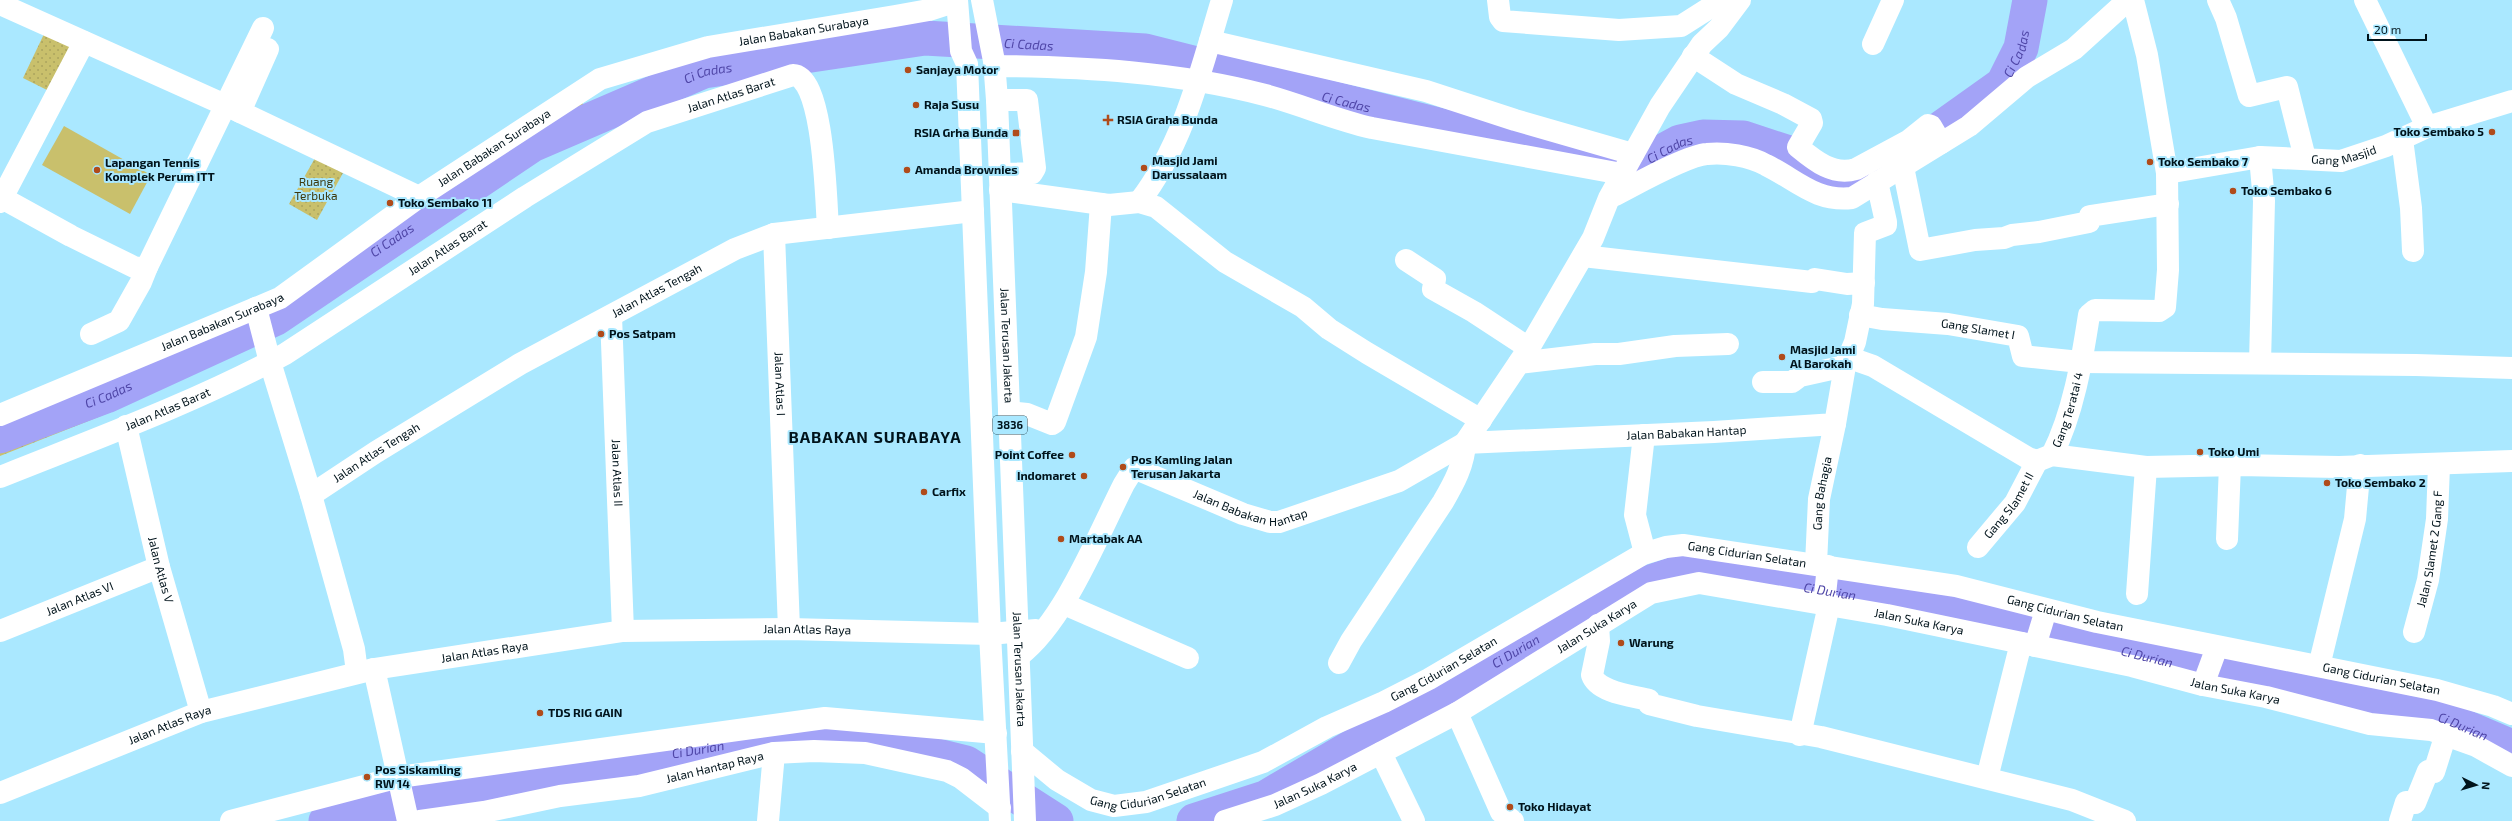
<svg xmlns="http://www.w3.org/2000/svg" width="2512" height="821" font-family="'Exo 2',sans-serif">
  <defs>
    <pattern id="garden-dots" width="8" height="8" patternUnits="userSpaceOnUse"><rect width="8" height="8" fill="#c9c06c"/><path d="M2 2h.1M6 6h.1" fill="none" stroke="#aba45d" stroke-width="1.8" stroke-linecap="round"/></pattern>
  </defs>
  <rect width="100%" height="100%" fill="#aae8ff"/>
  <!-- park -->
  <polygon fill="#c9c06c" points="64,126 151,175 130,214 42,165"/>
  <!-- garden -->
  <g fill="url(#garden-dots)">
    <polygon points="44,34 73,48 51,92 23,78"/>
    <polygon points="582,102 584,107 457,186 420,212 417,205"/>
    <polygon points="315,158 343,173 317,220 289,204"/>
    <polygon points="113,403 116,410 0,456 0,448"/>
  </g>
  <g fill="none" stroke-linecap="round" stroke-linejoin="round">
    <!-- river -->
    <g stroke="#a3a3f7" stroke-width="35">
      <path id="s1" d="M0 436 106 396 276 318 532 145 704 71 925 38 1145 51 1466 132 1632 168 1680 142 1703 137 1743 138 1792 154 1833 183 1861 176 1923 141 2003 84 2021 48 2030 0"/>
      <path id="s2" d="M326 821 475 787 741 742 860 737 966 763 1056 821"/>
      <path id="s3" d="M1194 821 1265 798 1609 596 1692 568 1991 618 2222 675 2444 718 2512 747"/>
    </g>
    <!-- minor -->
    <g stroke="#fff" stroke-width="22">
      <polyline points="1498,0 1500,17 1503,21 1619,30 1681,26 1722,0"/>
      <polyline points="2218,0 2226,18 2249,96 2287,87 2305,158"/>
      <polyline points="2365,0 2427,127"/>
      <polyline points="0,4 234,109 419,197"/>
      <polyline points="1210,41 1426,91 1515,120 1633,154"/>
      <polyline points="1873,44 1893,0"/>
      <path d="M1693 56 1736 84 1783 104 1811 119 1812 123 1798 147C1815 161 1833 176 1856 169L1908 141 1928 125 1931 126 1941 143"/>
      <path d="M995 66C1085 67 1177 72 1265 95 1302 105 1336 120 1372 128L1622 174"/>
      <polyline points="997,100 1027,100 1035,168 1032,173 1000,174"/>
      <polyline points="240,112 268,49"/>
      <polyline points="2402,139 2411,208 2413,251"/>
      <polyline points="2260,157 2264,201 2260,363"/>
      <polyline points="1903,167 1920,250 1975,240 2004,238 2012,235 2039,232 2089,222 2090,216 2168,204"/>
      <path id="s4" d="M2167 173 2260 157 2341 161 2386 146 2427 127 2512 101"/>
      <polyline points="1000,190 1109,205 1139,202 1156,207 1225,262 1303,307 1329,329 1367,353 1481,420"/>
      <path d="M1613 196C1633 186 1687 155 1707 154 1725 152 1750 156 1766 165 1797 180 1815 202 1852 198L1969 126 2027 77 2074 49 2128 0"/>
      <polyline points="2,198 71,236 136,268 147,267 263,28"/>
      <polyline points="0,202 84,42"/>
      <path d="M1139 202C1184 144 1201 69 1222 0"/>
      <path id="s5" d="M774 234 789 629"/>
      <polyline points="1583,256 1812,282 1815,279 1847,284 1864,283"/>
      <polyline points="1406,260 1435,279 1433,289 1474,312 1529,348"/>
      <polyline points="256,308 270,362 311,495 354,649 357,672"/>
      <path id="s6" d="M1860 315 1882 319 1948 324 2018 336 2023 356 2080 362 2416 365 2512 368"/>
      <path id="s7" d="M611 316 623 631"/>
      <polyline points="91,334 119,321 141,282 147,267"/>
      <polyline points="1850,358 1873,366 2028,458 2037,461 2052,455 2146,467 2239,465 2339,467 2512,461"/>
      <polyline points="1519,363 1595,354 1619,354 1675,346 1728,344"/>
      <polyline points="1763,382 1792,382 1800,376 1845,366"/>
      <polyline points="1009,412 1027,414 1052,424 1055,422 1086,337 1096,272 1101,204"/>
      <path id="s8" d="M0 415 280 298 419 197 600 79 708 47 895 16 929 10 957 1"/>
      <path id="s9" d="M126 426 159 567 201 712"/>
      <polyline points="1644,435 1635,515 1645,553"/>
      <path id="s10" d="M2052 455C2073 414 2082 361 2089 315L2095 310 2159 311 2165 307 2168 270 2167 173 2147 55 2133 0"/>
      <path id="s11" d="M0 477C95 439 194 403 285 354L525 197 647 122 793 75C824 76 826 202 828 228"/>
      <path id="s12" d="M311 495 376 452 520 364 735 249 774 234 973 211"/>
      <polyline points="2227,539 2230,465"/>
      <path id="s13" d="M1978 547 2015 503 2037 461"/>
      <path id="s14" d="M1816 564 1819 499 1835 424"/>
      <polyline points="2137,594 2146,467"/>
      <polyline points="1064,604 1188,658"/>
      <polyline points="1824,604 1828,566"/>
      <path d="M1598 625 1599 641 1592 675C1598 693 1634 696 1649 700V704L1697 716 1821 737 2072 800 2125 821"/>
      <path id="s15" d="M0 631 159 567"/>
      <path id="s16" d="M2414 632 2428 580 2437 519 2439 465"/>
      <polyline points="2035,646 2046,610"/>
      <path id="s17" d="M1019 656C1064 622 1098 535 1124 484L1134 468 1243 514 1270 522H1279L1399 481 1465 443 1714 432 1835 424 1845 366 1855 342 1863 304 1865 233 1886 225V222L1877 182"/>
      <polyline points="2321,658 2355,519 2360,465"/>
      <path d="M1339 663 1351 641 1443 502C1454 483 1464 465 1465 443L1529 348 1593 238 1609 198 1660 106 1702 44 1719 28 1740 0"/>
      <polyline points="374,669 408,821"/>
      <polyline points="2203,685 2217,647"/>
      <polyline points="1457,713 1501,812 1513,821"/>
      <polyline points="1800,735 1829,605"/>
      <path id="s18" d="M1022 751 1057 780 1091 800 1114 806 1146 802 1263 762 1327 727 1384 702 1429 679 1643 554 1666 547 1683 545 1956 586 2097 622 2437 690 2493 706 2512 714"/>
      <polyline points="1381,753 1414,821"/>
      <polyline points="1987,778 2021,643"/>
      <path id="s19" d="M0 793 201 712 374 669 623 631 789 629 990 634 1036 630"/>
      <polyline points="231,821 399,777 825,718 996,733"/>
      <path id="s20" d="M420 821 484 812 560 796 639 786 774 753 814 751 865 753 947 771 961 778 1000 808"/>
      <polyline points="768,821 774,753"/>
      <path id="s21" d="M1225 821 1275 805 1321 784 1457 713 1651 593 1699 583 1887 615 2132 666 2203 685 2266 697 2370 724 2431 730 2476 746 2512 766"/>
      <polyline points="2400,821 2406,802 2415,803 2428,771 2434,772 2446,734"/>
    </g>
    <!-- major -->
    <g stroke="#fff" stroke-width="22">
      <polyline points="957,0 961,51 967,64 990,634 1000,821"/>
      <path id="s22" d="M982 0 994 61 997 100 1025 821"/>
    </g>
  </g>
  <!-- markers -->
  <g fill="#b04b1a" stroke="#aae8ff" stroke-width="1.5">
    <circle cx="908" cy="70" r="4"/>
    <circle cx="916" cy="105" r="4"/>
    <path d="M1106 114h4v4h4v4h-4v4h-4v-4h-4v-4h4z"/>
    <circle cx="2492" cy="132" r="4"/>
    <rect x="1012" y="129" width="8" height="8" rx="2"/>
    <circle cx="2150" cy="162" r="4"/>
    <circle cx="1144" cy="168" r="4"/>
    <circle cx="97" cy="170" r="4"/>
    <circle cx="907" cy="170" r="4"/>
    <circle cx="2233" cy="191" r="4"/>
    <circle cx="390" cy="203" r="4"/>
    <circle cx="601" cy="334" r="4"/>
    <circle cx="1782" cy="357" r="4"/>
    <circle cx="2200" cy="452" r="4"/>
    <circle cx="1072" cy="455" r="4"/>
    <circle cx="1123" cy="467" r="4"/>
    <circle cx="1084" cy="476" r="4"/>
    <circle cx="2327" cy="483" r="4"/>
    <circle cx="924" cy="492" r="4"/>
    <circle cx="1061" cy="539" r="4"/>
    <circle cx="1621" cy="643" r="4"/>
    <circle cx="540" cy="713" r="4"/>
    <circle cx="367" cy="777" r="4"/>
    <circle cx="1510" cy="807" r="4"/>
  </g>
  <g text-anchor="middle" stroke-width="4" stroke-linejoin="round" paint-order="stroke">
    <!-- shield labels -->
    <rect fill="#aae8ff" stroke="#33535f" stroke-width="1" x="993" y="416" width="34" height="18" rx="3"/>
    <g font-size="11" font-weight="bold" fill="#00131b">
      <text x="1010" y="429">3836</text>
    </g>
    <!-- street labels -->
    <g font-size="12" fill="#00131b" stroke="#aae8ff">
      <text dy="4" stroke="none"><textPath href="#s8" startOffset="901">Jalan Babakan Surabaya</textPath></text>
      <text dy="4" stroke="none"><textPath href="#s11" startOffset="829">Jalan Atlas Barat</textPath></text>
      <text dy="4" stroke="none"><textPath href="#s8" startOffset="565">Jalan Babakan Surabaya</textPath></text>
      <text dy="4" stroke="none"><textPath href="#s4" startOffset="179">Gang Masjid</textPath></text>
      <text dy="4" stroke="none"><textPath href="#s11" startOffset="505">Jalan Atlas Barat</textPath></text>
      <text dy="4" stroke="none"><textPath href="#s12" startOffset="402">Jalan Atlas Tengah</textPath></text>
      <text dy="4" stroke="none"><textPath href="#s8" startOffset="241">Jalan Babakan Surabaya</textPath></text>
      <text dy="4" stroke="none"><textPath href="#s6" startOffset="119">Gang Slamet I</textPath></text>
      <text dy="4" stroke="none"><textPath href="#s22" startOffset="347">Jalan Terusan Jakarta</textPath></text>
      <text dy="4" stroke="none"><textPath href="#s5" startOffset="150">Jalan Atlas I</textPath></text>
      <text dy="4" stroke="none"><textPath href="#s11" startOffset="181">Jalan Atlas Barat</textPath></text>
      <text dy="4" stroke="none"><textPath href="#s10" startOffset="48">Gang Teratai 4</textPath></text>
      <text dy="4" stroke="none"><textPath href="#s17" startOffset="802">Jalan Babakan Hantap</textPath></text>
      <text dy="4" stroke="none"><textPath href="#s12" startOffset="78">Jalan Atlas Tengah</textPath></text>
      <text dy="4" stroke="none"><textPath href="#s7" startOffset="157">Jalan Atlas II</textPath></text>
      <text dy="4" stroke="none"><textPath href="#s14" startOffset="71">Gang Bahagia</textPath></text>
      <text dy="4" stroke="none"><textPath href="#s17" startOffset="347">Jalan Babakan Hantap</textPath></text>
      <text dy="4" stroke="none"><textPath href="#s13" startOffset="52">Gang Slamet II</textPath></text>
      <text dy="4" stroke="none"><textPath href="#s16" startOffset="85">Jalan Slamet 2 Gang F</textPath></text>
      <text dy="4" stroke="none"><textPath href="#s18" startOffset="804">Gang Cidurian Selatan</textPath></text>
      <text dy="4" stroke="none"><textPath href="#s9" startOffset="148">Jalan Atlas V</textPath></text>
      <text dy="4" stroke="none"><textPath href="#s15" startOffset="86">Jalan Atlas VI</textPath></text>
      <text dy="4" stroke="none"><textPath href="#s18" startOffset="1128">Gang Cidurian Selatan</textPath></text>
      <text dy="4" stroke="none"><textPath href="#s21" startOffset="757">Jalan Suka Karya</textPath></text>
      <text dy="4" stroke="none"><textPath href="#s21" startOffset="421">Jalan Suka Karya</textPath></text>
      <text dy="4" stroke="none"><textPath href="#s19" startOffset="831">Jalan Atlas Raya</textPath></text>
      <text dy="4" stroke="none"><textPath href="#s19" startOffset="507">Jalan Atlas Raya</textPath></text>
      <text dy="4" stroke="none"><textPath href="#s22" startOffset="671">Jalan Terusan Jakarta</textPath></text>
      <text dy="4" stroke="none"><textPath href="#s18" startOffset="468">Gang Cidurian Selatan</textPath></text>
      <text dy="4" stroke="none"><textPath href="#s18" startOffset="1451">Gang Cidurian Selatan</textPath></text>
      <text dy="4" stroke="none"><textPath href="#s21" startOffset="1081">Jalan Suka Karya</textPath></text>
      <text dy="4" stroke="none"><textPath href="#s19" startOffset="183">Jalan Atlas Raya</textPath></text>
      <text dy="4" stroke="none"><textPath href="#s20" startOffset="300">Jalan Hantap Raya</textPath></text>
      <text dy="4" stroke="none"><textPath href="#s21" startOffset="97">Jalan Suka Karya</textPath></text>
      <text dy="4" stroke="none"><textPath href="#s18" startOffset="144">Gang Cidurian Selatan</textPath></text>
    </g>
    <!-- poi labels -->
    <g font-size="12" font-weight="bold" fill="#00131b" stroke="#aae8ff" text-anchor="start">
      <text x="916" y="74">Sanjaya Motor</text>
      <text x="924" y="109">Raja Susu</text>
      <text x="1117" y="124">RSIA Graha Bunda</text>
      <text x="2484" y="136" text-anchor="end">Toko Sembako 5</text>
      <text x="1008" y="137" text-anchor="end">RSIA Grha Bunda</text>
      <text x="1152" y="165">Masjid Jami<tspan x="1152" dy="14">Darussalaam</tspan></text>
      <text x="2158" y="166">Toko Sembako 7</text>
      <text x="105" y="167">Lapangan Tennis<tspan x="105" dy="14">Komplek Perum ITT</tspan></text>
      <text x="915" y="174">Amanda Brownies</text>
      <text x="2241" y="195">Toko Sembako 6</text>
      <text x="398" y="207">Toko Sembako 11</text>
      <text x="609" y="338">Pos Satpam</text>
      <text x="1790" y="354">Masjid Jami<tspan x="1790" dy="14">Al Barokah</tspan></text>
      <text x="2208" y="456">Toko Umi</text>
      <text x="1064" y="459" text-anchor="end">Point Coffee</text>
      <text x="1131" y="464">Pos Kamling Jalan<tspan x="1131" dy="14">Terusan Jakarta</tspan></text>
      <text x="1076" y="480" text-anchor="end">Indomaret</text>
      <text x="2335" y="487">Toko Sembako 2</text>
      <text x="932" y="496">Carfix</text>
      <text x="1069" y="543">Martabak AA</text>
      <text x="1629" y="647">Warung</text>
      <text x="548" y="717">TDS RIG GAIN</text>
      <text x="375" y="774">Pos Siskamling<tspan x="375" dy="14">RW 14</tspan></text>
      <text x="1518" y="811">Toko Hidayat</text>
    </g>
    <!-- park labels -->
    <g font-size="12" fill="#3e3a10" stroke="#aae8ff">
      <text x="316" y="186">Ruang<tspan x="316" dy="14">Terbuka</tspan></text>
    </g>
    <!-- water labels -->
    <g font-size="13" font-style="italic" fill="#4f46a7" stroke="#aae8ff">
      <text dy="5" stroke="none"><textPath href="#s1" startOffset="1124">Ci Cadas</textPath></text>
      <text dy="5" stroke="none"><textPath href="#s1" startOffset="2193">Ci Cadas</textPath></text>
      <text dy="5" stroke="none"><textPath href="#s1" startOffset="800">Ci Cadas</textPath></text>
      <text dy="5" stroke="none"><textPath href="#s1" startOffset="1448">Ci Cadas</textPath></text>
      <text dy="5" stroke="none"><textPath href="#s1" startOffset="1784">Ci Cadas</textPath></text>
      <text dy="5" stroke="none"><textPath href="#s1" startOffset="440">Ci Cadas</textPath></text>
      <text dy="5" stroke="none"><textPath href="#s1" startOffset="116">Ci Cadas</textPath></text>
      <text dy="5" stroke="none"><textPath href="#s3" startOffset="701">Ci Durian</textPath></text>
      <text dy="5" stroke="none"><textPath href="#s3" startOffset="365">Ci Durian</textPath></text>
      <text dy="5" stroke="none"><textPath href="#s3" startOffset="1025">Ci Durian</textPath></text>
      <text dy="5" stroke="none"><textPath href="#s3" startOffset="1349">Ci Durian</textPath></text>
      <text dy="5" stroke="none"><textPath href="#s2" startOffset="379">Ci Durian</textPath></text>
    </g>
    <!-- district labels -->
    <g font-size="16" font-weight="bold" letter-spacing="1" fill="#00131b" stroke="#aae8ff">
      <text x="875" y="443">BABAKAN SURABAYA</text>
    </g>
  </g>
  <!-- north arrow -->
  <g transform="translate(2476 785) rotate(95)" stroke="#aae8ff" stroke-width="3" paint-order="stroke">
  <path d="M0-3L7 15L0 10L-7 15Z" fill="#00131b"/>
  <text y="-6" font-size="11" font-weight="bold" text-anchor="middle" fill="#00131b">N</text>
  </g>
  <!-- scale -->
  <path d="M2368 34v6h58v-6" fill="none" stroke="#00131b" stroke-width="2"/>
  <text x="2374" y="34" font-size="12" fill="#00131b" stroke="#aae8ff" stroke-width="3" paint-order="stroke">20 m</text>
</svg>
